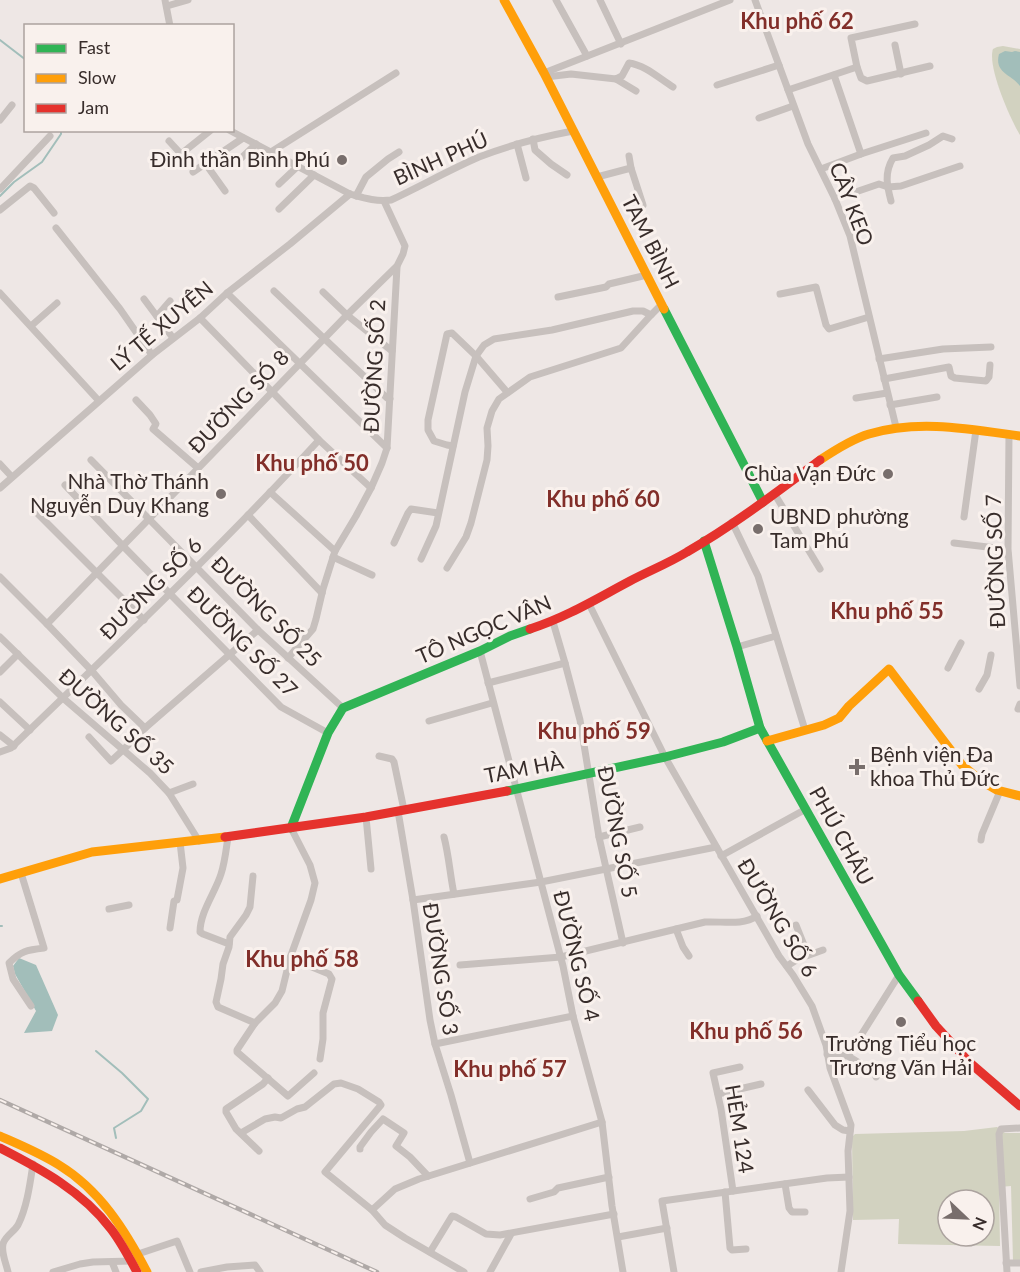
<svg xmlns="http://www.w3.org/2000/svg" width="1020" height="1272" font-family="Lato,sans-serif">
  <rect width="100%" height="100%" fill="#eee7e5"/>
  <!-- green -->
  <g fill="#d2d2c0" fill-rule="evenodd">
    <path d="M1003 46 1020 49V135C1010 119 987 66 993 49L997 47Z"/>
    <path d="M997 1127 1005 1133H1020V1261H1013L1011 1186 999 1187 1000 1246 898 1244 899 1219 853 1220 852 1137 855 1134 964 1131ZM948 1200H984V1236H948Z"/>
  </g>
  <!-- water -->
  <g fill="#a2beba">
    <path d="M1005 51 1012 52 1015 51 1020 52V86C1011 74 994 73 999 54Z"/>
    <polygon points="19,958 36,965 58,1015 52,1031 24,1033 36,1011 15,974 13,966"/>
  </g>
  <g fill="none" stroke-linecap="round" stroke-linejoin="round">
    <!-- stream -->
    <g stroke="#a2beba" stroke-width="2">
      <polyline points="0,40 26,60"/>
      <polyline points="0,196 14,182 42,162 61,134 61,130"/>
      <polyline points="0,926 2,926"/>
      <polyline points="96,1051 122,1073 148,1099 141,1111 114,1128 116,1138"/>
    </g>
    <!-- street -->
    <g stroke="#c7c0bd" stroke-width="7">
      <polyline points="165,0 170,26"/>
      <polyline points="556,0 587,56"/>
      <polyline points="600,0 621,44"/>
      <polyline points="755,0 808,144 835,199 850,236 896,427"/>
      <polyline points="167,6 188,0"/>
      <polyline points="895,45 901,74"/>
      <polyline points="857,67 851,38 915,24"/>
      <polyline points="544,73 730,0"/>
      <polyline points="834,75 861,154"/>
      <path d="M546 77 571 74 616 79 622 76 629 63C645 65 660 79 673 87"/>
      <polyline points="616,79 636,91"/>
      <polyline points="717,85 779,65"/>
      <polyline points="788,90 857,67 861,78 867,81 930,66"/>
      <polyline points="759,118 793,106"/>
      <polyline points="0,120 12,105"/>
      <path d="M229 130 350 194C364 198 376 202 391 200 421 186 449 170 479 157 510 145 541 137 573 131"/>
      <polyline points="533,139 535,150 551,164 567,175"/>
      <polyline points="169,141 181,154 211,130"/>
      <polyline points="517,144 526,178"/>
      <polyline points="271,152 396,73"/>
      <polyline points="629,156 631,168"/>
      <polyline points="205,163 225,191"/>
      <polyline points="235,164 256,144"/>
      <polyline points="821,169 861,154 926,133"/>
      <polyline points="193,172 243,138"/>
      <polyline points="597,177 631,168 643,205"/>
      <polyline points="279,184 297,167"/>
      <polyline points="0,189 50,136"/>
      <polyline points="356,196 366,177 388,159 399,152"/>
      <polyline points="835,199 879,184 888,187 901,186 960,166"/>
      <path d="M891 201C887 186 884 173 893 158L905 156 929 145 943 136 952 139"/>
      <polyline points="279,209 314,175"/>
      <polyline points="0,210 30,186 34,188 54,213"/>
      <polyline points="56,228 120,309 152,355"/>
      <polyline points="274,291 387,398 390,399"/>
      <polyline points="323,292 347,315 392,351"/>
      <polyline points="0,293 99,401"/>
      <polyline points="227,293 387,448"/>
      <polyline points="780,294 816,287 826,325 829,329 869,317"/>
      <polyline points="558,297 606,287 609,284 647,275"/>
      <polyline points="144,299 173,338"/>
      <polyline points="157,316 170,301"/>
      <polyline points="200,318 319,440 371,488"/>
      <polyline points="31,326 57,303"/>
      <polyline points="879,359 943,349 991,347"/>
      <polyline points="884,379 949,367 951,376 955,378 986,381 989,377 990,365"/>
      <polyline points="856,398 887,393"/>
      <polyline points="136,400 150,415 156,424 153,429 198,468"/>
      <polyline points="890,405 937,397"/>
      <polyline points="1009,434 1008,549 1020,686"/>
      <polyline points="453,446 447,445 434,441 428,430 428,420 447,334 452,333 476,356 507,392"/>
      <polyline points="91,460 258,630 343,708"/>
      <polyline points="0,464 12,477"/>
      <polyline points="65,485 123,546 281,707 328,733"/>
      <polyline points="0,488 152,355 200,318 227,293 290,244 350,194"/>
      <polyline points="270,492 335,551"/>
      <polyline points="774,493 820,569"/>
      <polyline points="33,509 144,620"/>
      <polyline points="248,515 322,593"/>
      <polyline points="964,517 976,430"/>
      <polyline points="732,522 758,576 805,730"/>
      <polyline points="394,543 408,513 411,509 438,513"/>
      <polyline points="954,543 996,548 999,554 1008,554"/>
      <polyline points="333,557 372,575"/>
      <polyline points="421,559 436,526 465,392 476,356 484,345 494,339 552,330 633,311 643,311 651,315 662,304"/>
      <polyline points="447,568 466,537 471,523 487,460 488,446 487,428 492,411 499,399 530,377 621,348 651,315"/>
      <polyline points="0,577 47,624 92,671 121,705 145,728"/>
      <polyline points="589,604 665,757 779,956 793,975 812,1006 826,1045 830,1068 851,1125 848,1151 850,1211 841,1272"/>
      <polyline points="553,622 565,663 580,720 599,837 623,943"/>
      <polyline points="47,624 347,315 397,266 403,254 405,246 384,201"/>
      <polyline points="0,637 63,698 150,773 169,793 199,841"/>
      <polyline points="737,647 776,636"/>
      <polyline points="480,651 563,966 573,1016 602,1122 612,1206 623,1272"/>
      <polyline points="288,658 313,629 316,619 323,589 335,551 356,516 371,488 382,463 387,448 397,267"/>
      <polyline points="948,668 961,643"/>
      <polyline points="0,672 18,654"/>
      <polyline points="488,683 565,663"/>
      <polyline points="979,689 987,675 991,655"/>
      <polyline points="0,702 30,730"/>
      <polyline points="1020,704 1018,709 1020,709"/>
      <polyline points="429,721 492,703"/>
      <polyline points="0,735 14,746"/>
      <polyline points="89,737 111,761 123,750 145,728 258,630"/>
      <path d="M0 752 11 748C115 647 221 547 319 440"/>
      <polyline points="379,756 392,759 394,762 404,810"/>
      <polyline points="169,793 193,784"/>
      <polyline points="398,811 413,900 430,1020 435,1044 451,1095 470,1163"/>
      <polyline points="366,817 371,869"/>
      <polyline points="291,828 310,865 315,883 311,900 290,958 282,991 275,1003 255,1023 237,1050 237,1052 288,1096 314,1073"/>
      <path d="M228 837C226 850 225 862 221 874 215 893 200 912 200 932L203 934 229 944"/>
      <path d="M444 837C449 856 450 875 454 894"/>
      <polyline points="599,837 640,827"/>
      <polyline points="981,840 982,834 1000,791"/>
      <polyline points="721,856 806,809"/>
      <path d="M21 873 44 948C27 950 21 951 9 963L13 979 31 1006"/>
      <polyline points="253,876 250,907 246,915 230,937 229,947 223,964 221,979 216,1002 218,1007 255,1023"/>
      <polyline points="413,900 541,882 716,847"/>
      <polyline points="109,909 129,905"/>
      <polyline points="796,925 808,955"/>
      <polyline points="170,928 174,901 177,900 183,868 180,842"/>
      <polyline points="676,929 683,947 689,956"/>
      <polyline points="290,958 329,974 332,979 323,1013 323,1039 320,1059"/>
      <path d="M460 965 561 957 705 922C723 921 742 926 757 916"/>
      <polyline points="787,966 798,959 823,950"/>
      <polyline points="435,1044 573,1016"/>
      <polyline points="827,1054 848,1056 899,975"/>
      <polyline points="848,1056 874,1072 876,1077"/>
      <polyline points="808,1090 835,1125 843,1130 850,1131"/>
      <polyline points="718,1094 761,1084"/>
      <polyline points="241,1133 265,1119 275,1117 281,1118 297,1109 305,1107 334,1084 341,1083 358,1089 379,1102 381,1105 325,1172 372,1210 385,1225 405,1238 464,1272"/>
      <polyline points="360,1149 360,1147 371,1132 383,1119 404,1133 396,1146 410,1157 428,1176"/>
      <polyline points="259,1151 236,1129 226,1112 226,1109 263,1084 268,1078"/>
      <polyline points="785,1184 789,1208 792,1212 805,1212"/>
      <polyline points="733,1191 721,1109 713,1073 740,1067"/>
      <polyline points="725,1192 730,1248 732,1250 746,1249"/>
      <polyline points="530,1199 554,1192 558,1188 609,1177"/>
      <polyline points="372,1210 395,1189 419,1179 602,1122"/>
      <polyline points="618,1237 667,1228"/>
      <polyline points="430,1252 452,1216 456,1217 486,1234 500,1235 614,1214"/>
      <polyline points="138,1254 177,1241 190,1272"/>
      <polyline points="112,1262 116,1272"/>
      <polyline points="1006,1263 1020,1263"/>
      <path d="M8 1272C6 1263 1 1253 3 1244 5 1236 14 1232 18 1225 27 1207 30 1184 33 1164"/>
      <polyline points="53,1272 80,1264 93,1262 132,1261"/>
      <polyline points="201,1272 227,1267 255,1265 260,1272"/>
      <polyline points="490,1272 511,1234"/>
      <polyline points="674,1272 662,1201 827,1178 849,1177"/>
      <polyline points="1007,1272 999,1134 1001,1129 1020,1128"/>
    </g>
    <!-- fast -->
    <g stroke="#30b455" stroke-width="9">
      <polyline points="664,309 763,502"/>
      <polyline points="704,541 737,647 760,728 899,975 918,1001"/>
      <polyline points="507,791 665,757 723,742 760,728"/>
      <polyline points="291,828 328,733 343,708 480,651 510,636 530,629"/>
    </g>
    <!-- slow -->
    <g stroke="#ff9f0a" stroke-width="9">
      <polyline points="504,0 544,73 664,309"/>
      <path d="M820 460C835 450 852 439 869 434 918 419 970 429 1020 436"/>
      <polyline points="767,741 824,725 839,718 849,706 889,669 962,765 980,780 997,790 1020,796"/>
      <polyline points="0,879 92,852 225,837"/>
      <path d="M0 1136C20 1145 40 1153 59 1165 100 1190 125 1230 147 1272"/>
    </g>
    <!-- jam -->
    <g stroke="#e5322d" stroke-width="9">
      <path d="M530 629C567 617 596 599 630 581 649 571 669 563 687 552 734 525 777 492 820 460"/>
      <polyline points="225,837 366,817 507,791"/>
      <polyline points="918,1001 936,1026 969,1062 1020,1106"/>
      <path d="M0 1148C41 1169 82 1191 111 1229 121 1242 129 1257 137 1272"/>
    </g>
    <defs>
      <polyline id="rail" points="0,1100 377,1272"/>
    </defs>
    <!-- rail casing -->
    <use href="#rail" stroke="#afa9a7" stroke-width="4.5"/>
    <!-- rail -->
    <use href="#rail" stroke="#f9f1ed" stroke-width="2" stroke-dasharray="7" stroke-linecap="butt"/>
  </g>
  <!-- markers -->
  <g fill="#786e6c" stroke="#f9f1ed" stroke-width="2">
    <circle cx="342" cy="160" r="6"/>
    <circle cx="888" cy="474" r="6"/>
    <circle cx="221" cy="494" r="6"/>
    <circle cx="758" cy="529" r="6"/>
    <path d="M854 758h6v6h6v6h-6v6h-6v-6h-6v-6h6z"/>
    <circle cx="901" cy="1022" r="6"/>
  </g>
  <g text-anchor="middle" stroke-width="6" stroke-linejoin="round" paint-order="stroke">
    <!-- street labels -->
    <g font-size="21" fill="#382d2b" stroke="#f9f1ed">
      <text transform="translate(441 159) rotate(-24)" y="7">BÌNH PHÚ</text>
      <text transform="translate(851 204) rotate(69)" y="7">CÂY KEO</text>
      <text transform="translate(650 242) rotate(63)" y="7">TAM BÌNH</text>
      <text transform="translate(162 326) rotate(-40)" y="7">LÝ TẾ XUYÊN</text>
      <text transform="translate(375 366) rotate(-87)" y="7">ĐƯỜNG SỐ 2</text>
      <text transform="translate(239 402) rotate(-46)" y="7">ĐƯỜNG SÓ 8</text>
      <text transform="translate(996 561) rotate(-92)" y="7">ĐƯỜNG SỐ 7</text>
      <text transform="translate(151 589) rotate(-45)" y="7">ĐƯỜNG SỐ 6</text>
      <text transform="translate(266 612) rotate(45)" y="7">ĐƯỜNG SỐ 25</text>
      <text transform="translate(484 630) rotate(-23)" y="7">TÔ NGỌC VÂN</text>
      <text transform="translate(242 642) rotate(45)" y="7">ĐƯỜNG SỐ 27</text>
      <text transform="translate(116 722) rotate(42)" y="7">ĐƯỜNG SỐ 35</text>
      <text transform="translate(524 769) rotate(-11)" y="7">TAM HÀ</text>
      <text transform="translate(617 832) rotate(79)" y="7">ĐƯỜNG SỐ 5</text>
      <text transform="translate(841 836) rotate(61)" y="7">PHÚ CHÂU</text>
      <text transform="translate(777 918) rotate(59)" y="7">ĐƯỜNG SỐ 6</text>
      <text transform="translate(576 956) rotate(76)" y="7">ĐƯỜNG SỐ 4</text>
      <text transform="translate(440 969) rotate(81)" y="7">ĐƯỜNG SỐ 3</text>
      <text transform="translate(739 1129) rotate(81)" y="7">HẺM 124</text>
    </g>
    <!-- poi labels -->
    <g font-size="21" fill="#382d2b" stroke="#f9f1ed" text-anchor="end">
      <text x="330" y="167">Đình thần Bình Phú</text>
      <text x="876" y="481">Chùa Vạn Đức</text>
      <text x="209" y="489">Nhà Thờ Thánh<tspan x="209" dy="24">Nguyễn Duy Khang</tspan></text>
      <text x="770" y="524" text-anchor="start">UBND phường<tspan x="770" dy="24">Tam Phú</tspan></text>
      <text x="870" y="762" text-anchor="start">Bệnh viện Đa<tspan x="870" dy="24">khoa Thủ Đức</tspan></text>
      <text x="901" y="1051" text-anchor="middle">Trường Tiểu học<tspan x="901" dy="24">Trương Văn Hải</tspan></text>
    </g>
    <!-- neighbourhood labels -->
    <g font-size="22" font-weight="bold" fill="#822e29" stroke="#f9f1ed">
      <text x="797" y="29">Khu phố 62</text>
      <text x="312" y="471">Khu phố 50</text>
      <text x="603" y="507">Khu phố 60</text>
      <text x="887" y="619">Khu phố 55</text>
      <text x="594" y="739">Khu phố 59</text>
      <text x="302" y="967">Khu phố 58</text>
      <text x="746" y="1039">Khu phố 56</text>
      <text x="510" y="1077">Khu phố 57</text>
    </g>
  </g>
  <!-- legend -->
  <rect x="24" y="24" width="210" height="108" fill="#f9f1ed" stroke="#aca39f" stroke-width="1.5"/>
  <rect x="36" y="44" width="30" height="9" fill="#30b455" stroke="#aca39f" stroke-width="1.5"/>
  <text x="78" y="54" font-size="18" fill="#382d2b">Fast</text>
  <rect x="36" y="74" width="30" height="9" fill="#ff9f0a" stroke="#aca39f" stroke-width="1.5"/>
  <text x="78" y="84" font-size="18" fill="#382d2b">Slow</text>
  <rect x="36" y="104" width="30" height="9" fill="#e5322d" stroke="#aca39f" stroke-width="1.5"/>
  <text x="78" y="114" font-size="18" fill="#382d2b">Jam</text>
  <!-- north arrow -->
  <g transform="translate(966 1218) rotate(113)"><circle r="28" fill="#f9f1ed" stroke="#aca39f" stroke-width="1.5"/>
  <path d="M0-4.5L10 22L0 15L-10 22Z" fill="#786e6c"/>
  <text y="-9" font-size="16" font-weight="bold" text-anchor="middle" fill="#382d2b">N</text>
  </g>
</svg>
